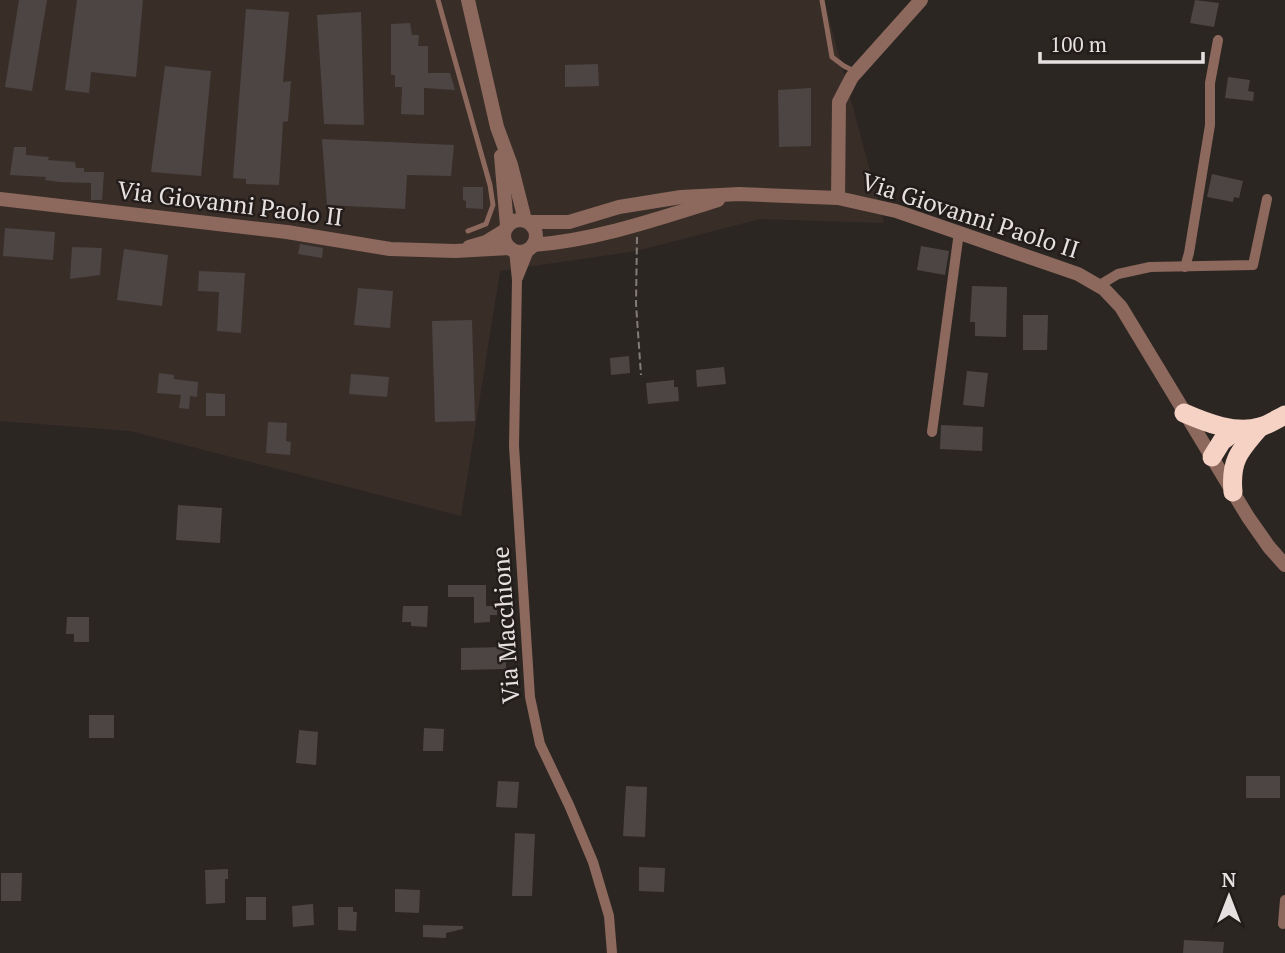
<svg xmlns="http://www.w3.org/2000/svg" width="1285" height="953" font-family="'PT Serif',serif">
  <rect width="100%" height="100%" fill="#2c2623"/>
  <!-- built -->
  <polygon fill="#392d28" points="0,0 824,0 884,223 760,219 636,251 500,271 461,516 130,431 0,421"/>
  <!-- building -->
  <g fill="#4c4543">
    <polygon points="19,0 47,0 32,91 5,87"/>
    <polygon points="77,0 143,0 136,77 91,72 89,93 65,90"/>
    <polygon points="1195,0 1219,3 1214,27 1190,23"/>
    <polygon points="246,9 289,12 283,82 291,81 288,121 283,122 279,185 246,184 246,179 233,178"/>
    <polygon points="361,12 364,125 324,124 317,15"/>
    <polygon points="410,23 412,35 419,35 418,46 428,46 428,73 450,73 455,90 424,88 424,115 401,114 402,87 395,87 395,75 391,75 391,24"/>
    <polygon points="598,64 599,86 565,87 565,65"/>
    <polygon points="165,66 211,71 201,176 151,172"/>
    <polygon points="1228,77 1250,80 1248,91 1254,92 1253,101 1225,98"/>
    <polygon points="811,88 811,146 779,147 778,90"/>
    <polygon points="322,139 454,145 451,176 407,175 405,209 327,205"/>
    <polygon points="14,147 26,147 26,155 49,157 48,160 75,162 76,168 84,168 84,172 104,172 102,200 91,200 91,183 59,182 45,180 46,177 10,175"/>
    <polygon points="1212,174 1243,181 1239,198 1234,197 1233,202 1207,197"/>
    <polygon points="463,187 483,187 483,209 466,208 466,201 463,200"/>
    <polygon points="5,228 55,232 53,260 3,256"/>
    <polygon points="300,244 323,248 322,258 298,254"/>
    <polygon points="921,246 949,251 945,275 917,270"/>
    <polygon points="72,247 102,248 100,275 70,279"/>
    <polygon points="124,249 168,255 162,306 117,300"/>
    <polygon points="199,271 245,273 241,333 217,331 219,292 198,291"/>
    <polygon points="972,286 1007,287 1006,337 975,336 975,322 970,322"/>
    <polygon points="358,288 393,291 390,328 354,325"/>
    <polygon points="1023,315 1048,315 1047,350 1023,350"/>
    <polygon points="472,320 475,421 435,422 432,321"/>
    <polygon points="629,356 630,373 611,375 610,358"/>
    <polygon points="724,367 726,384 697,387 696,370"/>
    <polygon points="967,371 988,373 984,407 963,405"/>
    <polygon points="159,373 174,375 174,379 198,382 197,397 190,396 189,409 179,408 181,395 157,393"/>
    <polygon points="351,374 389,377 387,397 349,394"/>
    <polygon points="674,380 674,387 678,387 679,401 648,404 646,383"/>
    <polygon points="206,393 225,394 225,416 206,416"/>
    <polygon points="268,422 287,423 286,441 291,442 290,455 266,453"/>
    <polygon points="941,425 983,427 982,451 940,449"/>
    <polygon points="178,505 222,508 220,543 176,540"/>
    <polygon points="448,585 486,585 486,606 497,606 497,615 490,615 490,622 474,623 474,597 448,597"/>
    <polygon points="403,606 428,606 427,627 411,626 411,622 402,622"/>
    <polygon points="67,617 89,617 89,642 74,642 74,634 66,634"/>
    <polygon points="506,647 506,669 461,670 461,648"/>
    <rect x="89" y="715" width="25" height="23"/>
    <polygon points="424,728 444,729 443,751 423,751"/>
    <polygon points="299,730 318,732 316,765 296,763"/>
    <rect x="1246" y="776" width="34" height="22"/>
    <polygon points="498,781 519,782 517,808 496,807"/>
    <polygon points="626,786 647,787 645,837 623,836"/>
    <polygon points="515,833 535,834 532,896 512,896"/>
    <polygon points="639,867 665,868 664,892 639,891"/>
    <polygon points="228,869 228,879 225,879 225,903 206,904 205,870"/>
    <polygon points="1,873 22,873 21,901 1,901"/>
    <polygon points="395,889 420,890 419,913 395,912"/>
    <rect x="246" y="897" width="20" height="23"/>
    <polygon points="313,904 314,925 293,927 292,906"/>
    <polygon points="338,907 353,907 353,912 357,912 356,931 338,930"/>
    <polygon points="423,925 463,926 463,929 446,933 446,938 423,937"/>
    <polygon points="1184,940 1224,942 1223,953 1183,953"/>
  </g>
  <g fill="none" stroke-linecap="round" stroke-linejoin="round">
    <!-- path -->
    <polyline stroke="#817b79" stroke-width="2" stroke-dasharray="7 3.5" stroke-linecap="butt" points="637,237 636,304 641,375"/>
    <!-- service -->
    <g stroke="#8c695c" stroke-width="5">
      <polyline points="438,0 490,185 493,205 486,224 468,231"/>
      <polyline points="822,0 832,57 844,66 854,71"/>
    </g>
    <!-- minor -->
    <g stroke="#8c695c" stroke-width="10">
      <polyline points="514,250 517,280 514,446 530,697 540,744 569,805 593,862 609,916 612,953"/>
      <polyline points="1185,267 1189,253 1210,125 1210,83 1218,40"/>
      <polyline points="518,278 530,248"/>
      <polyline points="1098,286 1118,274 1150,267 1253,265 1267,199"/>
      <polyline points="932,432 959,232"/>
      <polyline points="1283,924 1285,900"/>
    </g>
    <!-- tertiary -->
    <g stroke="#8c695c" stroke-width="14">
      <polyline points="468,0 497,127 511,165 525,220"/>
      <polyline points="501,156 507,226"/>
      <polyline points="838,198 839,102 852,77 921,0"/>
      <polyline points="0,199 287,232 390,249 455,251 510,248"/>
      <circle cx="520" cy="236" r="16"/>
      <polyline points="530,222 569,222 619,207 681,197 739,194 838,198 896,211 1078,274 1104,289 1121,307 1248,517 1269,547 1285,565"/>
      <path d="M533 245C597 240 657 219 718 200"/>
      <polyline points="469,247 486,242 504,231"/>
    </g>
    <!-- motorway -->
    <g stroke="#f6d2c5" stroke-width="19">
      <path d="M1184 413C1207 423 1235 434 1260 427 1268 425 1277 419 1285 415"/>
      <polyline points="1212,457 1222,441 1237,430"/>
      <path d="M1233 492C1230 460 1240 450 1260 427"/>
    </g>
  </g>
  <g text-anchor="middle" stroke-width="5" stroke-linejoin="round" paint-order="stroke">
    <!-- street labels -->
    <g font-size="24" fill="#e6e1e0" stroke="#221c1a">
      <text transform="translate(230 204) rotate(7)" y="8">Via Giovanni Paolo II</text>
      <text transform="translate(970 216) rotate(18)" y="8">Via Giovanni Paolo II</text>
      <text transform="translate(506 625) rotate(-94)" y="8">Via Macchione</text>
    </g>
  </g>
  <!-- north arrow -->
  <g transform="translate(1229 897)" stroke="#221c1a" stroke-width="5" paint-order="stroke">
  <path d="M0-5L12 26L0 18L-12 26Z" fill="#e6e1e0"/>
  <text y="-10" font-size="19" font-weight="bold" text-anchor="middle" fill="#e6e1e0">N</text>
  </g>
  <!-- scale -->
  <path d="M1040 52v10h163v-10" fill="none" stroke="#e6e1e0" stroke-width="3.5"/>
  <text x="1050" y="52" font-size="21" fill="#e6e1e0" stroke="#221c1a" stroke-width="5" paint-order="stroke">100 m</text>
</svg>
